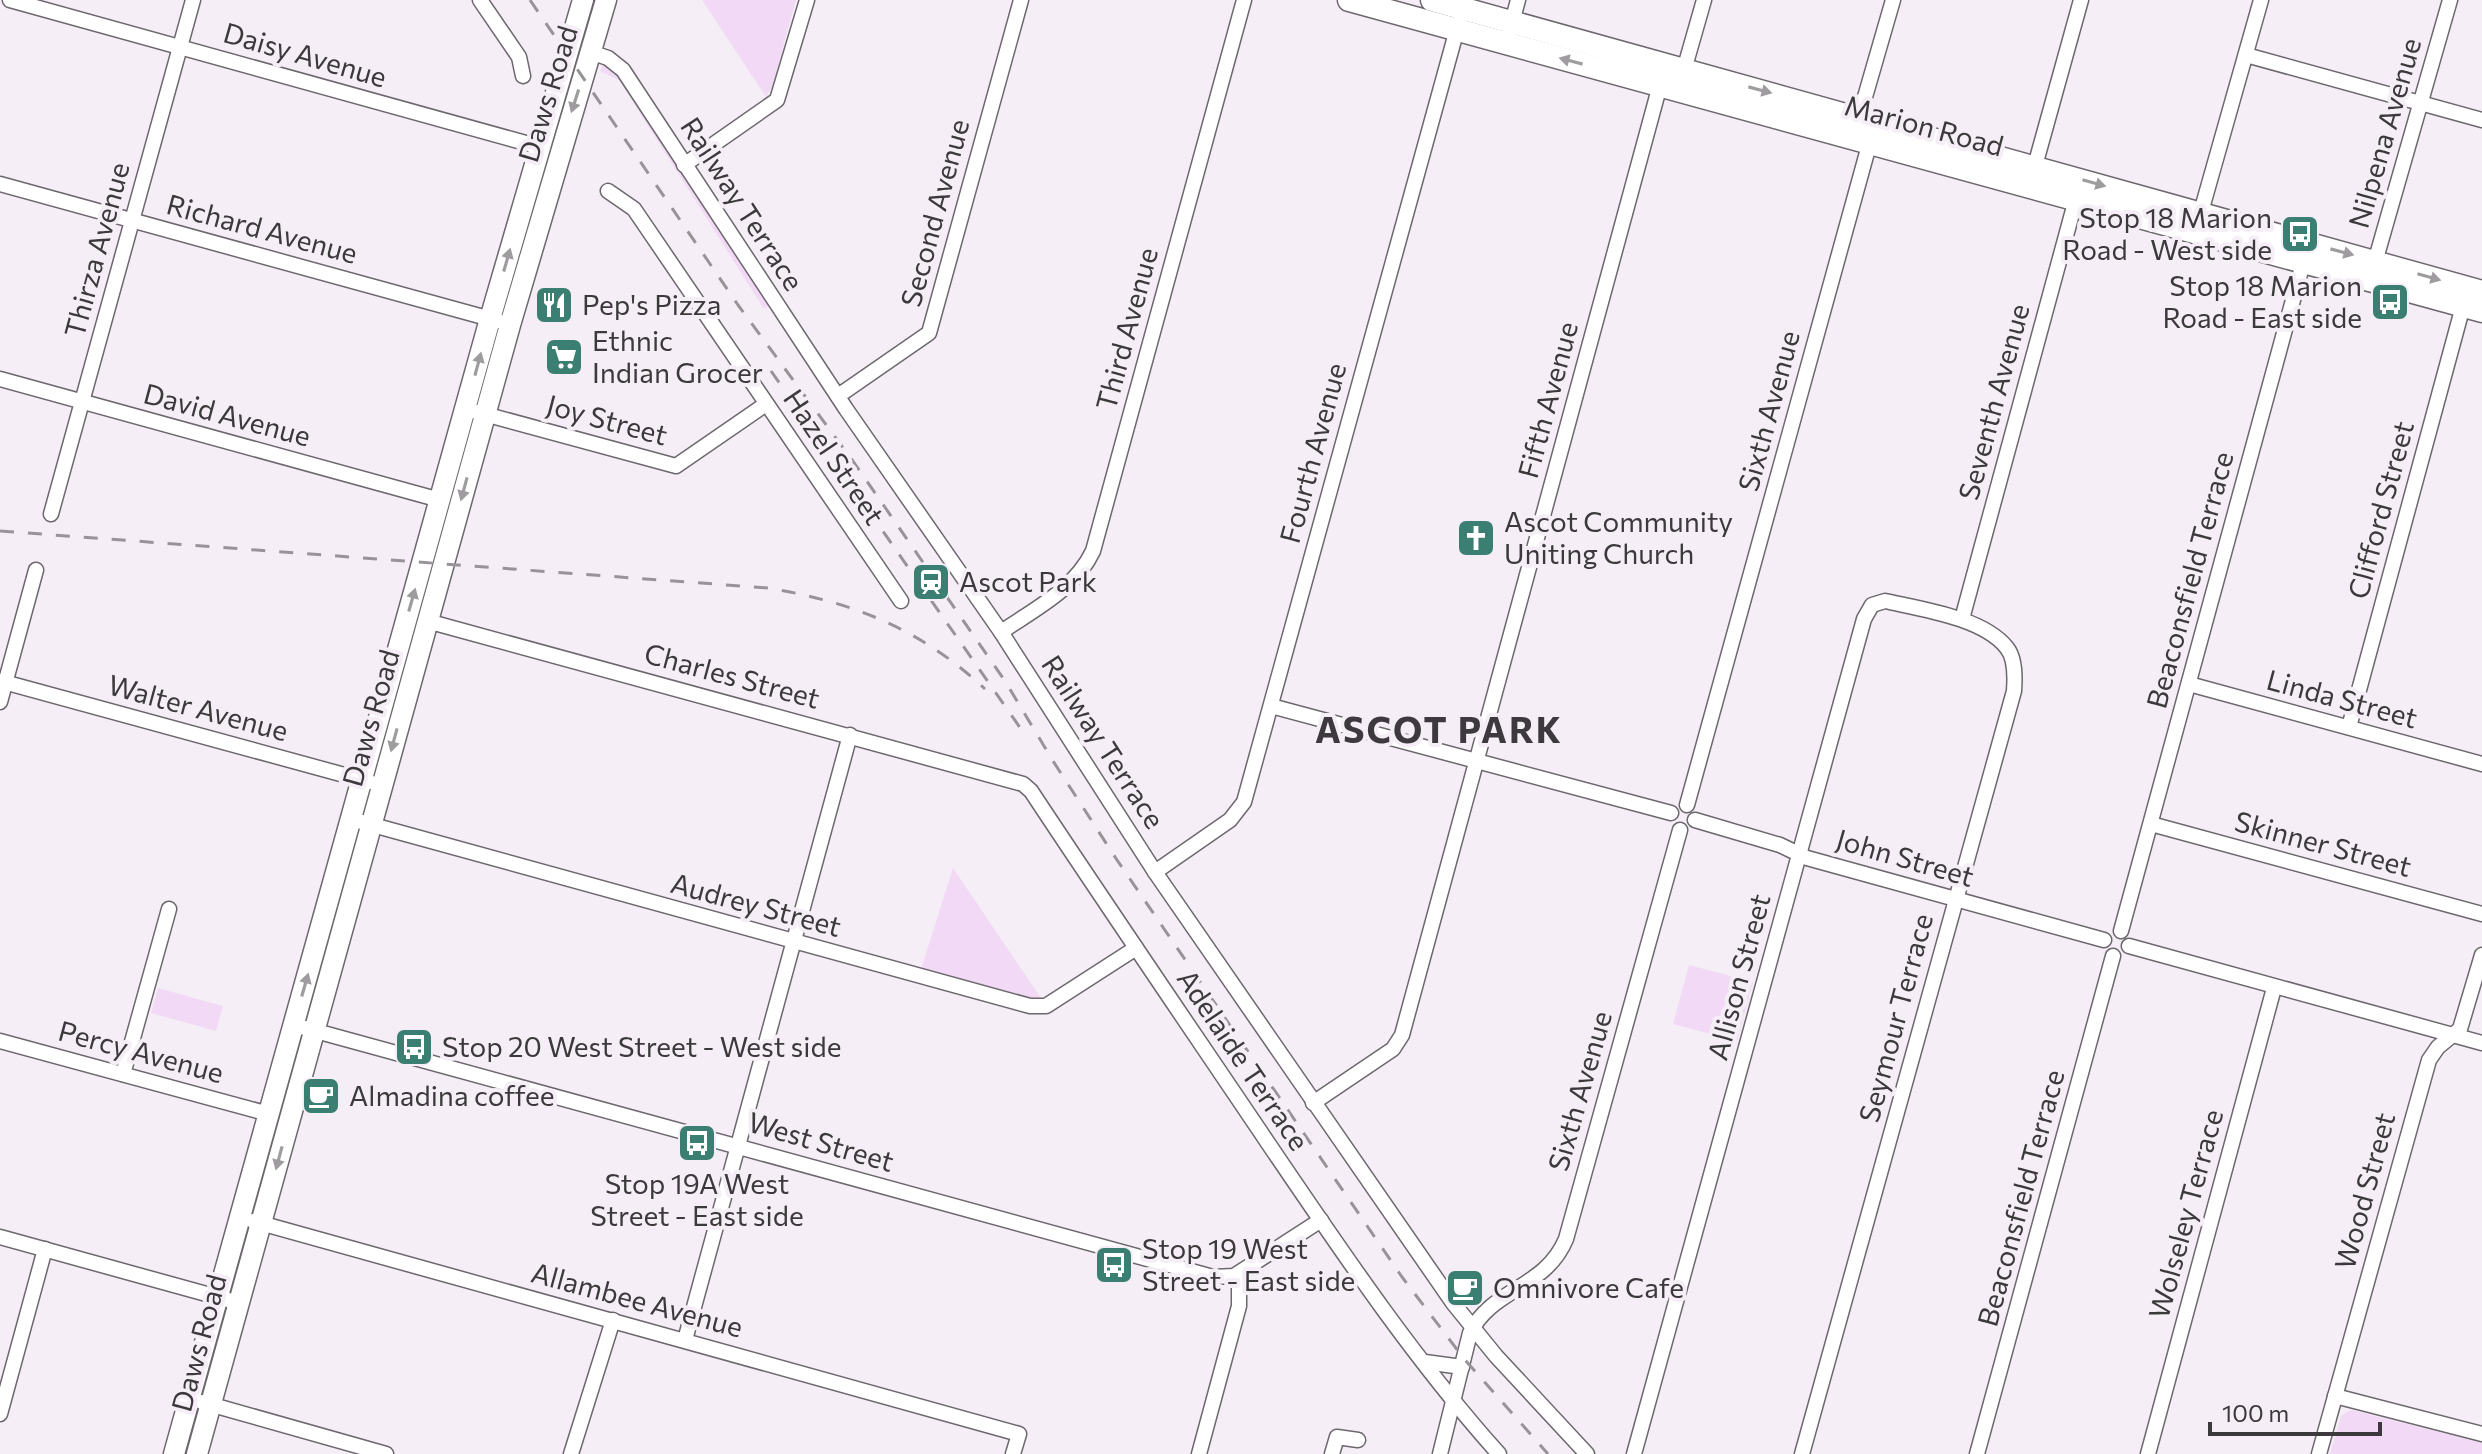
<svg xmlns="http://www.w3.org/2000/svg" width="2482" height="1454" font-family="Commissioner,sans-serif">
  <rect width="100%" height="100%" fill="#f5eef6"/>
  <!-- green -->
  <g fill="#f2d9f5">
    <polygon points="702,0 796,0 772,87 766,97"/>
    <polygon points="603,64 616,71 770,305 764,309 619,80 600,71"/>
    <polygon points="953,868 1043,1001 1032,1002 921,969"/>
    <polygon points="1689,965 1753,982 1737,1041 1673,1024"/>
    <polygon points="158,988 223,1006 216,1031 151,1013"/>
    <polygon points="2351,1410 2482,1443 2482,1454 2330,1454 2341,1416"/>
  </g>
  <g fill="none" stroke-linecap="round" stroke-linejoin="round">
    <defs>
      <g id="street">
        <polyline points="10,0 540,147"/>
        <polyline points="480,0 519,57 523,76"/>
        <polyline points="1510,30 1518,0"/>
        <polyline points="590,52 608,58 623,70 846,409 1001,632 1155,872 1453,1303 1496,1356 1587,1454"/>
        <polyline points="2246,55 2482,120"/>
        <polyline points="1682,77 1704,0"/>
        <polyline points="1852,116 1865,97 1893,0"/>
        <polyline points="684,165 777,100 807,0"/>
        <polyline points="2033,173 2081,0"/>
        <polyline points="0,184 498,321"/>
        <polyline points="608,191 634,209 901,601"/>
        <polyline points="2199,219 2261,0"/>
        <polyline points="2373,269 2450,0"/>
        <polyline points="0,379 440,500"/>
        <polyline points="838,396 929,333 1021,0"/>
        <polyline points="477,412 676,466 766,404"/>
        <polyline points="51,514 193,0"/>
        <polyline points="1962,619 2076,199"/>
        <path d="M427 621 1023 784 1031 791C1109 909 1189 1026 1268 1143 1340 1249 1413 1358 1499 1454"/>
        <path d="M1001 632C1035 609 1075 589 1093 551L1244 0"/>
        <polyline points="0,681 370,782"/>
        <polyline points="2189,684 2482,764"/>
        <polyline points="0,702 36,570"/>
        <polyline points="1271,706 1671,813"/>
        <polyline points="2349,727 2463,306"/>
        <polyline points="1687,805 1871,138"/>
        <polyline points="351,819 1030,1006 1046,1006 1136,948"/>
        <polyline points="1695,820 1780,845 1807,858 1836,866 2104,940"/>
        <polyline points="2151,824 2482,914"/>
        <polyline points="1155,872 1230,820 1244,802 1459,22"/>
        <polyline points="2121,931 2305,256"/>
        <polyline points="2129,946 2482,1043"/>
        <polyline points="294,1025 1213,1277 1234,1276 1321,1220"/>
        <polyline points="0,1041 269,1114"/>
        <polyline points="123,1074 169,909"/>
        <polyline points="1313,1103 1393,1049 1402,1035 1660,85"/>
        <polyline points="253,1221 1019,1434 1013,1454"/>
        <polyline points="0,1237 239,1303"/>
        <polyline points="685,1340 850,735"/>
        <polyline points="1425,1362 1462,1367"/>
        <polyline points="2335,1396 2482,1434"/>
        <polyline points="202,1402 386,1454"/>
        <polyline points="0,1414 45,1249"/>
        <polyline points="571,1454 613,1320"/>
        <polyline points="1199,1454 1239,1306 1239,1286 1234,1276"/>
        <polyline points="1332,1454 1337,1437 1358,1440"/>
        <path d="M1440 1454 1470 1333C1492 1288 1545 1289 1566 1239L1680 830"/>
        <path d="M1634 1454 1864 619 1872 605 1885 601C1921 609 1984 618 2007 648 2015 658 2015 678 2014 691L1802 1454"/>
        <polyline points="1977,1454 2113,956"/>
        <polyline points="2148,1454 2274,988"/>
        <polyline points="2319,1454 2429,1060 2438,1047 2460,1029 2482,955"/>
      </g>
      <g id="secondary">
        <polyline points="174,1454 490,319 583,0"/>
        <polyline points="197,1454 510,325 606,0"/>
      </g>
      <g id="primary">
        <polyline points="1349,0 2482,311"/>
        <polyline points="1432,0 2482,292"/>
      </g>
    </defs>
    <!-- street casing -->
    <use href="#street" stroke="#6d676e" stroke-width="17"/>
    <!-- secondary casing -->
    <use href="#secondary" stroke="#6d676e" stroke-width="23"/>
    <!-- primary casing -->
    <use href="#primary" stroke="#6d676e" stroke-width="25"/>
    <!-- street -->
    <use href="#street" stroke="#fff" stroke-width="14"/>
    <!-- secondary -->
    <use href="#secondary" stroke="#fff" stroke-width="20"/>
    <!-- primary -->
    <use href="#primary" stroke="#fff" stroke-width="22"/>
    <!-- rail -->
    <g stroke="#989398" stroke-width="3" stroke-dasharray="14 14" stroke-linecap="butt">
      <polyline points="530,0 738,305 855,464 1005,681 1053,761 1117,860 1402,1277 1465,1360 1548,1454"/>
      <polyline points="771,371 1021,729"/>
      <path d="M0 531 768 588C853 602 921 629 985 689"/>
    </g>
  </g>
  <!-- one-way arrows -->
  <defs><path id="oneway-solid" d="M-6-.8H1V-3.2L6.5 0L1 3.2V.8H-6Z" transform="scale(2)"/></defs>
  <g fill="#9e9c9e">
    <use href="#oneway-solid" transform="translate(1571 61) rotate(-165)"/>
    <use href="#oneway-solid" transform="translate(1760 90) rotate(15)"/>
    <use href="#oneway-solid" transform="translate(575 101) rotate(108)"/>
    <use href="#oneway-solid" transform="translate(2094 183) rotate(16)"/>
    <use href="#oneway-solid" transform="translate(2342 252) rotate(15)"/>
    <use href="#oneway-solid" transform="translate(507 260) rotate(-74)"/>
    <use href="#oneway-solid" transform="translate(2429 277) rotate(16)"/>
    <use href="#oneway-solid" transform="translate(478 364) rotate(-75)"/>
    <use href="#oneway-solid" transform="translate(464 489) rotate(105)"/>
    <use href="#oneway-solid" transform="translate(412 600) rotate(-74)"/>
    <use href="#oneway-solid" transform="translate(394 740) rotate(105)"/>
    <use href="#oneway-solid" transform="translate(305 985) rotate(-74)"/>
    <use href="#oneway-solid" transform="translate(279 1158) rotate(105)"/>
  </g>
  <!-- icons -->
  <defs>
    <symbol id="bus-square" viewBox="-11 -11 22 22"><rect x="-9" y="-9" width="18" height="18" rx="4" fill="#3b7f72" stroke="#f5eef6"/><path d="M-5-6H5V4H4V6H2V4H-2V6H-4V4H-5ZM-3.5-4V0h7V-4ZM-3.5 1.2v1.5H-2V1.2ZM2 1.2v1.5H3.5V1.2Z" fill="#fff"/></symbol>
    <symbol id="restaurant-square" viewBox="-11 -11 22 22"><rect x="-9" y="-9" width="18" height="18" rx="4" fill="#3b7f72" stroke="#f5eef6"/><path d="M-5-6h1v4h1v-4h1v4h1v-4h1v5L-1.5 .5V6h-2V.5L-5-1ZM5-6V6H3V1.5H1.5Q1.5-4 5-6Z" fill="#fff"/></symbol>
    <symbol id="supermarket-square" viewBox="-11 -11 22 22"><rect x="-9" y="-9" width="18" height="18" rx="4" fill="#3b7f72" stroke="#f5eef6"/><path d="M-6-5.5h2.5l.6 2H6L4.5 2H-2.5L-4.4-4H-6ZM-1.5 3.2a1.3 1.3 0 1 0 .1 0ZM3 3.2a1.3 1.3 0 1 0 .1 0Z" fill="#fff"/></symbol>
    <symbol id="church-square" viewBox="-11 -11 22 22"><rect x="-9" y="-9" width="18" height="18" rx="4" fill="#3b7f72" stroke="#f5eef6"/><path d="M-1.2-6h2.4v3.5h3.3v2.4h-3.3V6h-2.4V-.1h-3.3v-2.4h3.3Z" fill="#fff"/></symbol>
    <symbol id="station-square" viewBox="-11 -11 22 22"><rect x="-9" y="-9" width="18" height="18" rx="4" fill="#3b7f72" stroke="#f5eef6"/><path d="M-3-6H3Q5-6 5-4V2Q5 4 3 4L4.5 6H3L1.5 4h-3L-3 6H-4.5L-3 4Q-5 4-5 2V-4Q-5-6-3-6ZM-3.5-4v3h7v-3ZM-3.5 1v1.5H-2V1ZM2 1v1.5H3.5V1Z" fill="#fff"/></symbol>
    <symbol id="cafe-square" viewBox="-11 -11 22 22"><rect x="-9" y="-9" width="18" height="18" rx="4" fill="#3b7f72" stroke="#f5eef6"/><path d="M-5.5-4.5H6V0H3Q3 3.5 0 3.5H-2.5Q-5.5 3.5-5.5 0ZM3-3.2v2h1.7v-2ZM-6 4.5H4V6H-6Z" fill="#fff"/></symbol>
  </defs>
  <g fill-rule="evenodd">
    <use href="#bus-square" x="2278" y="212" width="44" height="44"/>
    <use href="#bus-square" x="2368" y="280" width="44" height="44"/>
    <use href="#restaurant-square" x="532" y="283" width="44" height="44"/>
    <use href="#supermarket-square" x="542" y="335" width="44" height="44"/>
    <use href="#church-square" x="1454" y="516" width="44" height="44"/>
    <use href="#station-square" x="909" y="560" width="44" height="44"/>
    <use href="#bus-square" x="392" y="1025" width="44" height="44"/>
    <use href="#cafe-square" x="299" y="1074" width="44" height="44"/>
    <use href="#bus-square" x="675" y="1121" width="44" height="44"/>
    <use href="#bus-square" x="1092" y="1243" width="44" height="44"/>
    <use href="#cafe-square" x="1443" y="1266" width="44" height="44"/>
  </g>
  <g text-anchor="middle" stroke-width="8" stroke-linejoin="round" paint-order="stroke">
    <!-- street labels -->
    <g font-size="28" fill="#3c393c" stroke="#f5eef6">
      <text transform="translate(305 55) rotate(16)" y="10">Daisy Avenue</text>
      <text transform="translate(548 94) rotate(-73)" y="10">Daws Road</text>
      <text transform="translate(1924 126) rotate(15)" y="10">Marion Road</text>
      <text transform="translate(2385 133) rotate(-74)" y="10">Nilpena Avenue</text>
      <text transform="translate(742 204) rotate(57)" y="10">Railway Terrace</text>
      <text transform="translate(935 213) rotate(-75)" y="10">Second Avenue</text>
      <text transform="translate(262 229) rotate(15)" y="10">Richard Avenue</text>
      <text transform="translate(97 250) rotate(-75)" y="10">Thirza Avenue</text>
      <text transform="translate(1127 329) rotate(-75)" y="10">Third Avenue</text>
      <text transform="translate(1548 400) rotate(-75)" y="10">Fifth Avenue</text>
      <text transform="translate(1994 402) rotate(-75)" y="10">Seventh Avenue</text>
      <text transform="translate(1769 411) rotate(-75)" y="10">Sixth Avenue</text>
      <text transform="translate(227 415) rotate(15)" y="10">David Avenue</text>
      <text transform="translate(607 420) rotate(15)" y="10">Joy Street</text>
      <text transform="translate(1313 453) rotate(-75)" y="10">Fourth Avenue</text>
      <text transform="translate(834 457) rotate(56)" y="10">Hazel Street</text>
      <text transform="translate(2381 510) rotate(-75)" y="10">Clifford Street</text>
      <text transform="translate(2190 580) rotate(-75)" y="10">Beaconsfield Terrace</text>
      <text transform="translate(732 676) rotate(15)" y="10">Charles Street</text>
      <text transform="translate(2342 699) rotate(15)" y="10">Linda Street</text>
      <text transform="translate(198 708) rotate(15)" y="10">Walter Avenue</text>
      <text transform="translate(371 718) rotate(-74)" y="10">Daws Road</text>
      <text transform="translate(1103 742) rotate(57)" y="10">Railway Terrace</text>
      <text transform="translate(2323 844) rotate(15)" y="10">Skinner Street</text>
      <text transform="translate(1905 858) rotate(16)" y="10">John Street</text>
      <text transform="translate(756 905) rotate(15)" y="10">Audrey Street</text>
      <text transform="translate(1739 977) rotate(-75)" y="10">Allison Street</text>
      <text transform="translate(1896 1018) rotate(-75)" y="10">Seymour Terrace</text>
      <text transform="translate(141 1052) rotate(15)" y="10">Percy Avenue</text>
      <text transform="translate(1243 1060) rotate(56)" y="10">Adelaide Terrace</text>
      <text transform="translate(1580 1091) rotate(-74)" y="10">Sixth Avenue</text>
      <text transform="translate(821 1142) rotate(16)" y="10">West Street</text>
      <text transform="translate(2365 1191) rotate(-75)" y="10">Wood Street</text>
      <text transform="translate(2021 1198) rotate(-75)" y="10">Beaconsfield Terrace</text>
      <text transform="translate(2186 1214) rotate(-75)" y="10">Wolseley Terrace</text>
      <text transform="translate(637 1300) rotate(15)" y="10">Allambee Avenue</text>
      <text transform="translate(199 1343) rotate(-75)" y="10">Daws Road</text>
    </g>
    <!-- poi labels -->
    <g font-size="28" fill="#3c393c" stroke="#f5eef6" text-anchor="start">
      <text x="2272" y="228" text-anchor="end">Stop 18 Marion<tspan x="2272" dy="32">Road - West side</tspan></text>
      <text x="2362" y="296" text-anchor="end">Stop 18 Marion<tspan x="2362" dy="32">Road - East side</tspan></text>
      <text x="582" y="315">Pep's Pizza</text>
      <text x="592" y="351">Ethnic<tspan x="592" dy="32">Indian Grocer</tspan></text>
      <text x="1504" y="532">Ascot Community<tspan x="1504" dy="32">Uniting Church</tspan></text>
      <text x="959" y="592">Ascot Park</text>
      <text x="442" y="1057">Stop 20 West Street - West side</text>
      <text x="349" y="1106">Almadina coffee</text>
      <text x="697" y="1194" text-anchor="middle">Stop 19A West<tspan x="697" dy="32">Street - East side</tspan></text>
      <text x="1142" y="1259">Stop 19 West<tspan x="1142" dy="32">Street - East side</tspan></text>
      <text x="1493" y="1298">Omnivore Cafe</text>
    </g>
    <!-- district labels -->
    <g font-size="36" font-weight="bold" letter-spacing="2" fill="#3e393f" stroke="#f5eef6">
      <text x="1439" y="743">ASCOT PARK</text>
    </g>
  </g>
  <!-- scale -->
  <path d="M2210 1422v12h170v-12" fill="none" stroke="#3c393c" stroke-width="4"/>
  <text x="2222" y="1422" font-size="24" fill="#3c393c" stroke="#f5eef6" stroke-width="6" paint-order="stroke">100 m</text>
</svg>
